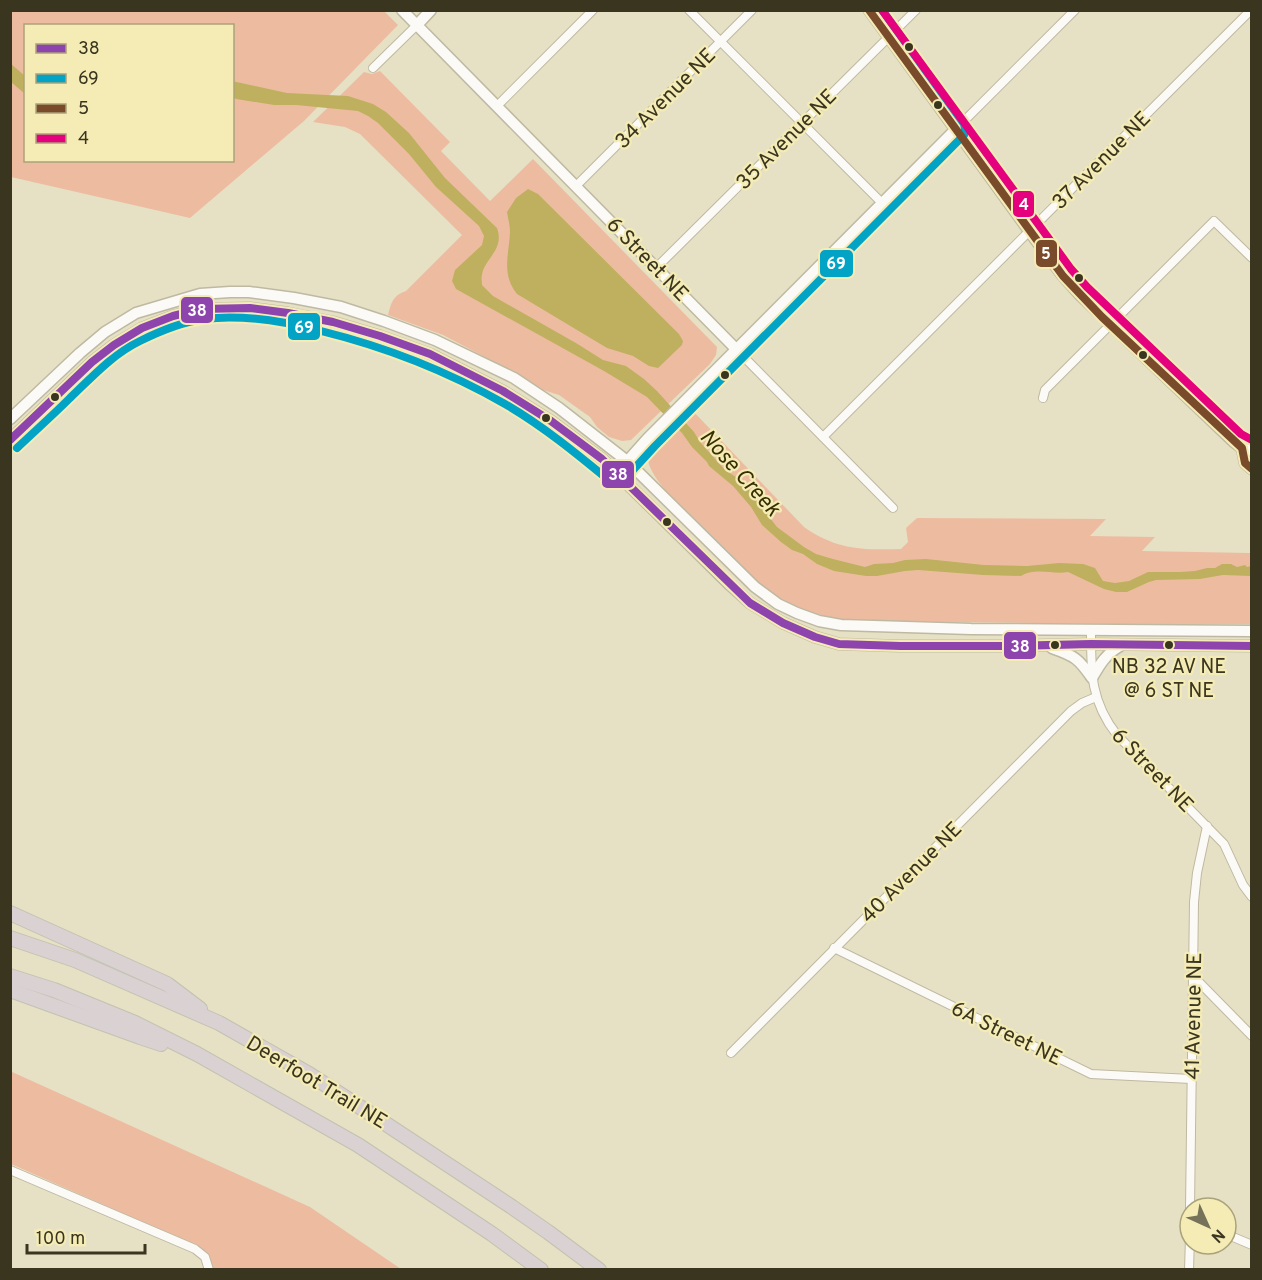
<svg xmlns="http://www.w3.org/2000/svg" width="1262" height="1280" font-family="Overpass,sans-serif">
  <rect width="100%" height="100%" fill="#e6e1c4"/>
  <!-- green -->
  <g fill="#edbca0" fill-rule="evenodd">
    <path d="M383 10 398 25 304 121 190 218 11 177V11ZM26 26H232V160H26Z"/>
    <path d="M380 71 450 142 441 151 490 201 533 159 717 347 716 355 710 364 631 440 622 441 609 437 597 427 590 417 559 395 543 390 504 367 443 335 388 315C391 303 393 295 406 291L462 235 360 134 345 127 313 122 364 72 372 74Z"/>
    <path d="M691 409 804 527C837 550 862 550 901 549L908 542 906 528 917 518 1106 519 1090 536 1155 537 1142 551 1250 553 1251 551V624H1112L863 621C837 620 811 615 787 602 749 581 721 547 691 516 677 502 658 486 650 467 647 460 648 456 650 450Z"/>
    <polygon points="10,1071 310,1207 401,1269 212,1269 197,1246 11,1164"/>
  </g>
  <!-- water -->
  <g fill="#bfb05f">
    <polygon points="10,63 25,76 25,94 11,82"/>
    <path d="M232 81 287 93 348 96 373 104 386 112 409 133 445 178 497 228C505 250 484 259 482 275 481 278 482 281 482 285L493 296 576 343 603 360 626 366 644 379 657 391 694 432 700 442 725 470 736 477 750 491 756 500 777 527 804 547 816 554 833 559 865 567 874 564 893 563 905 560 926 559 984 565 1027 566 1059 563 1083 564 1095 568 1103 581 1115 583 1129 581 1148 572H1180L1195 571 1207 568H1215L1222 564H1231L1237 567 1245 565 1247 567 1251 566V576L1223 575 1200 579 1156 580 1149 582 1127 592H1116L1104 589 1068 572C1053 575 1035 567 1021 576L983 575 918 570 905 571 877 576H866L834 571 817 564 803 554 792 550 781 542 762 525 751 507 733 486 709 466 707 462 692 447 682 433 647 397 604 371 456 289 452 281 455 270 482 245 484 236 479 226 436 187 409 154 378 123 368 116 358 111 296 105H274L236 99 233 97Z"/>
    <path d="M528 189 538 194 679 334 683 341 682 345 658 368 649 366 633 356 607 348 517 294C501 274 509 255 510 232 510 225 508 219 507 212L516 198Z"/>
  </g>
  <g fill="none" stroke-linecap="round" stroke-linejoin="round">
    <defs>
      <g id="street">
        <polyline points="689,10 882,203"/>
        <polyline points="373,68 417,25"/>
        <polyline points="497,106 593,10"/>
        <polyline points="955,130 1075,10"/>
        <polyline points="576,186 752,10"/>
        <polyline points="656,268 916,10"/>
        <polyline points="736,349 893,508"/>
        <polyline points="1043,398 1045,390 1214,221 1252,258"/>
        <polyline points="823,437 1251,10"/>
        <path d="M1091 629C1091 671 1090 701 1117 735L1224 844 1243 885 1252 897"/>
        <polyline points="834,948 1091,1074 1191,1079"/>
        <polyline points="1194,977 1252,1036"/>
        <polyline points="731,1053 1071,711 1082,703 1096,697"/>
        <polyline points="10,1170 195,1249 205,1257 209,1270"/>
        <polyline points="1190,1208 1194,902 1197,873 1207,826"/>
        <polyline points="1226,1234 1252,1245"/>
        <polyline points="1189,1270 1190,1237"/>
      </g>
      <g id="secondary">
        <polyline points="402,10 736,349"/>
        <polyline points="869,10 1035,239 1063,276 1079,294 1234,442 1242,448 1252,451"/>
        <polyline points="417,25 431,10"/>
        <polyline points="10,419 80,353 105,332 136,313 200,294 230,292 249,292 294,298 341,307 384,321 435,340 514,378 559,408 627,461 755,587 778,604 797,613 819,621 841,625 971,629 1252,631"/>
        <polyline points="10,440 92,362 114,345 142,328 173,316 201,309 250,308 288,313 333,322 380,336 430,354 503,391 551,421 602,459 730,585 750,603 783,623 815,637 839,644 900,646 1011,646 1091,644 1252,646"/>
        <polyline points="1242,448 1245,463 1252,469"/>
        <polyline points="623,466 647,439 955,130"/>
        <path d="M1052 648C1075 656 1079 659 1092 678 1100 664 1106 654 1120 646"/>
      </g>
      <g id="highway">
        <polyline points="10,913 167,984 200,1009"/>
        <polyline points="10,938 75,960 219,1023 309,1074 380,1120 512,1207 548,1232 599,1270"/>
        <polyline points="10,976 54,990 135,1023 197,1054 358,1145 492,1234 541,1270"/>
        <polyline points="10,990 140,1037 161,1044"/>
      </g>
    </defs>
    <!-- street casing -->
    <use href="#street" stroke="#beb9a2" stroke-width="10"/>
    <!-- secondary casing -->
    <use href="#secondary" stroke="#beb9a2" stroke-width="13"/>
    <!-- highway casing -->
    <use href="#highway" stroke="#c3c1b1" stroke-width="16"/>
    <!-- street -->
    <use href="#street" stroke="#fbfaf6" stroke-width="8"/>
    <!-- secondary -->
    <use href="#secondary" stroke="#fbfaf6" stroke-width="10"/>
    <!-- highway -->
    <use href="#highway" stroke="#d9d1d2" stroke-width="14"/>
    <defs>
      <polyline id="bus-1" points="10,440 92,362 114,345 142,328 173,316 201,309 250,308 288,313 333,322 380,336 430,354 503,391 551,421 602,459 750,603 783,623 815,637 839,644 900,646 1011,646 1091,644 1252,646"/>
      <path id="bus-2" d="M17 448C35 431 53 415 70 398 92 377 113 354 140 341 160 331 182 322 204 319 243 314 283 321 321 331 386 347 447 371 505 404 543 426 577 454 611 482L616 483 622 482 655 446 964 135 965 129 964 124 882 10"/>
      <polyline id="bus-3" points="869,10 1063,276 1102,317 1242,448 1245,463 1252,469"/>
      <polyline id="bus-4" points="882,10 1071,269 1087,287 1241,434 1252,440"/>
    </defs>
    <!-- bus-1 casing -->
    <use href="#bus-1" stroke="#f5ebb5" stroke-width="12"/>
    <!-- bus-2 casing -->
    <use href="#bus-2" stroke="#f5ebb5" stroke-width="12"/>
    <!-- bus-3 casing -->
    <use href="#bus-3" stroke="#f5ebb5" stroke-width="12"/>
    <!-- bus-4 casing -->
    <use href="#bus-4" stroke="#f5ebb5" stroke-width="12"/>
    <!-- bus-1 -->
    <use href="#bus-1" stroke="#8e44ad" stroke-width="8"/>
    <!-- bus-2 -->
    <use href="#bus-2" stroke="#03a3c5" stroke-width="8"/>
    <!-- bus-3 -->
    <use href="#bus-3" stroke="#7a4b2a" stroke-width="8"/>
    <!-- bus-4 -->
    <use href="#bus-4" stroke="#e5007d" stroke-width="8"/>
  </g>
  <!-- markers -->
  <g fill="#39351f" stroke="#f5ebb5" stroke-width="2">
    <circle cx="909" cy="47" r="5"/>
    <circle cx="938" cy="105" r="5"/>
    <circle cx="1079" cy="278" r="5"/>
    <circle cx="1143" cy="355" r="5"/>
    <circle cx="725" cy="375" r="5"/>
    <circle cx="55" cy="397" r="5"/>
    <circle cx="546" cy="418" r="5"/>
    <circle cx="667" cy="522" r="5"/>
    <circle cx="1055" cy="645" r="5"/>
    <circle cx="1169" cy="645" r="5"/>
  </g>
  <g text-anchor="middle" stroke-width="4.5" stroke-linejoin="round" paint-order="stroke">
    <!-- bus labels -->
    <g font-size="20" fill="#39351f" stroke="#f5ebb5">
      <text x="1169" y="673">NB 32 AV NE<tspan x="1169" dy="24">@ 6 ST NE</tspan></text>
    </g>
    <!-- street labels -->
    <g font-size="21" fill="#39351f" stroke="#f5ebb5">
      <text transform="translate(665 98) rotate(-45)" y="7">34 Avenue NE</text>
      <text transform="translate(786 139) rotate(-45)" y="7">35 Avenue NE</text>
      <text transform="translate(1101 160) rotate(-45)" y="7">37 Avenue NE</text>
      <text transform="translate(648 259) rotate(46)" y="7">6 Street NE</text>
      <text transform="translate(1153 770) rotate(46)" y="7">6 Street NE</text>
      <text transform="translate(911 872) rotate(-45)" y="7">40 Avenue NE</text>
      <text transform="translate(1193 1016) rotate(-89)" y="7">41 Avenue NE</text>
      <text transform="translate(1007 1033) rotate(26)" y="7">6A Street NE</text>
      <text transform="translate(317 1082) rotate(31)" y="7">Deerfoot Trail NE</text>
    </g>
    <!-- water labels -->
    <g font-size="22" font-style="italic" fill="#372f02" stroke="#f5ebb5">
      <text transform="translate(741 472) rotate(48)" y="8">Nose Creek</text>
    </g>
  </g>
  <g stroke="#f5ebb5" stroke-width="2">
    <rect x="1012" y="190" width="23" height="28" rx="6" fill="#e5007d"/>
    <rect x="1035" y="239" width="23" height="29" rx="6" fill="#7a4b2a"/>
    <rect x="819" y="249" width="35" height="29" rx="6" fill="#03a3c5"/>
    <rect x="180" y="296" width="34" height="28" rx="6" fill="#8e44ad"/>
    <rect x="287" y="312" width="34" height="29" rx="6" fill="#03a3c5"/>
    <rect x="601" y="460" width="34" height="29" rx="6" fill="#8e44ad"/>
    <rect x="1003" y="631" width="34" height="29" rx="6" fill="#8e44ad"/>
  </g>
  <g font-size="16" text-anchor="middle" font-weight="bold" fill="#fff">
    <text x="1024" y="210">4</text>
    <text x="1046" y="259">5</text>
    <text x="836" y="269">69</text>
    <text x="197" y="316">38</text>
    <text x="304" y="333">69</text>
    <text x="618" y="480">38</text>
    <text x="1020" y="652">38</text>
  </g>
  <!-- border -->
  <rect width="1262" height="1280" fill="none" stroke="#39351f" stroke-width="24"/>
  <!-- legend -->
  <rect x="24" y="24" width="210" height="138" fill="#f5ebb5" stroke="#aaa279" stroke-width="1.5"/>
  <rect x="36" y="44" width="30" height="9" fill="#8e44ad" stroke="#aaa279" stroke-width="1.5"/>
  <text x="78" y="54" font-size="18" fill="#39351f">38</text>
  <rect x="36" y="74" width="30" height="9" fill="#03a3c5" stroke="#aaa279" stroke-width="1.5"/>
  <text x="78" y="84" font-size="18" fill="#39351f">69</text>
  <rect x="36" y="104" width="30" height="9" fill="#7a4b2a" stroke="#aaa279" stroke-width="1.5"/>
  <text x="78" y="114" font-size="18" fill="#39351f">5</text>
  <rect x="36" y="134" width="30" height="9" fill="#e5007d" stroke="#aaa279" stroke-width="1.5"/>
  <text x="78" y="144" font-size="18" fill="#39351f">4</text>
  <!-- north arrow -->
  <g transform="translate(1208 1226) rotate(135)"><circle r="28" fill="#f5ebb5" stroke="#aaa279" stroke-width="1.5"/>
  <path d="M0-4.5L10 22L0 15L-10 22Z" fill="#767159"/>
  <text y="-9" font-size="16" font-weight="bold" text-anchor="middle" fill="#39351f">N</text>
  </g>
  <!-- scale -->
  <path d="M27 1244v9h118v-9" fill="none" stroke="#39351f" stroke-width="3"/>
  <text x="36" y="1244" font-size="18" fill="#39351f" stroke="#f5ebb5" stroke-width="4.5" paint-order="stroke">100 m</text>
</svg>
